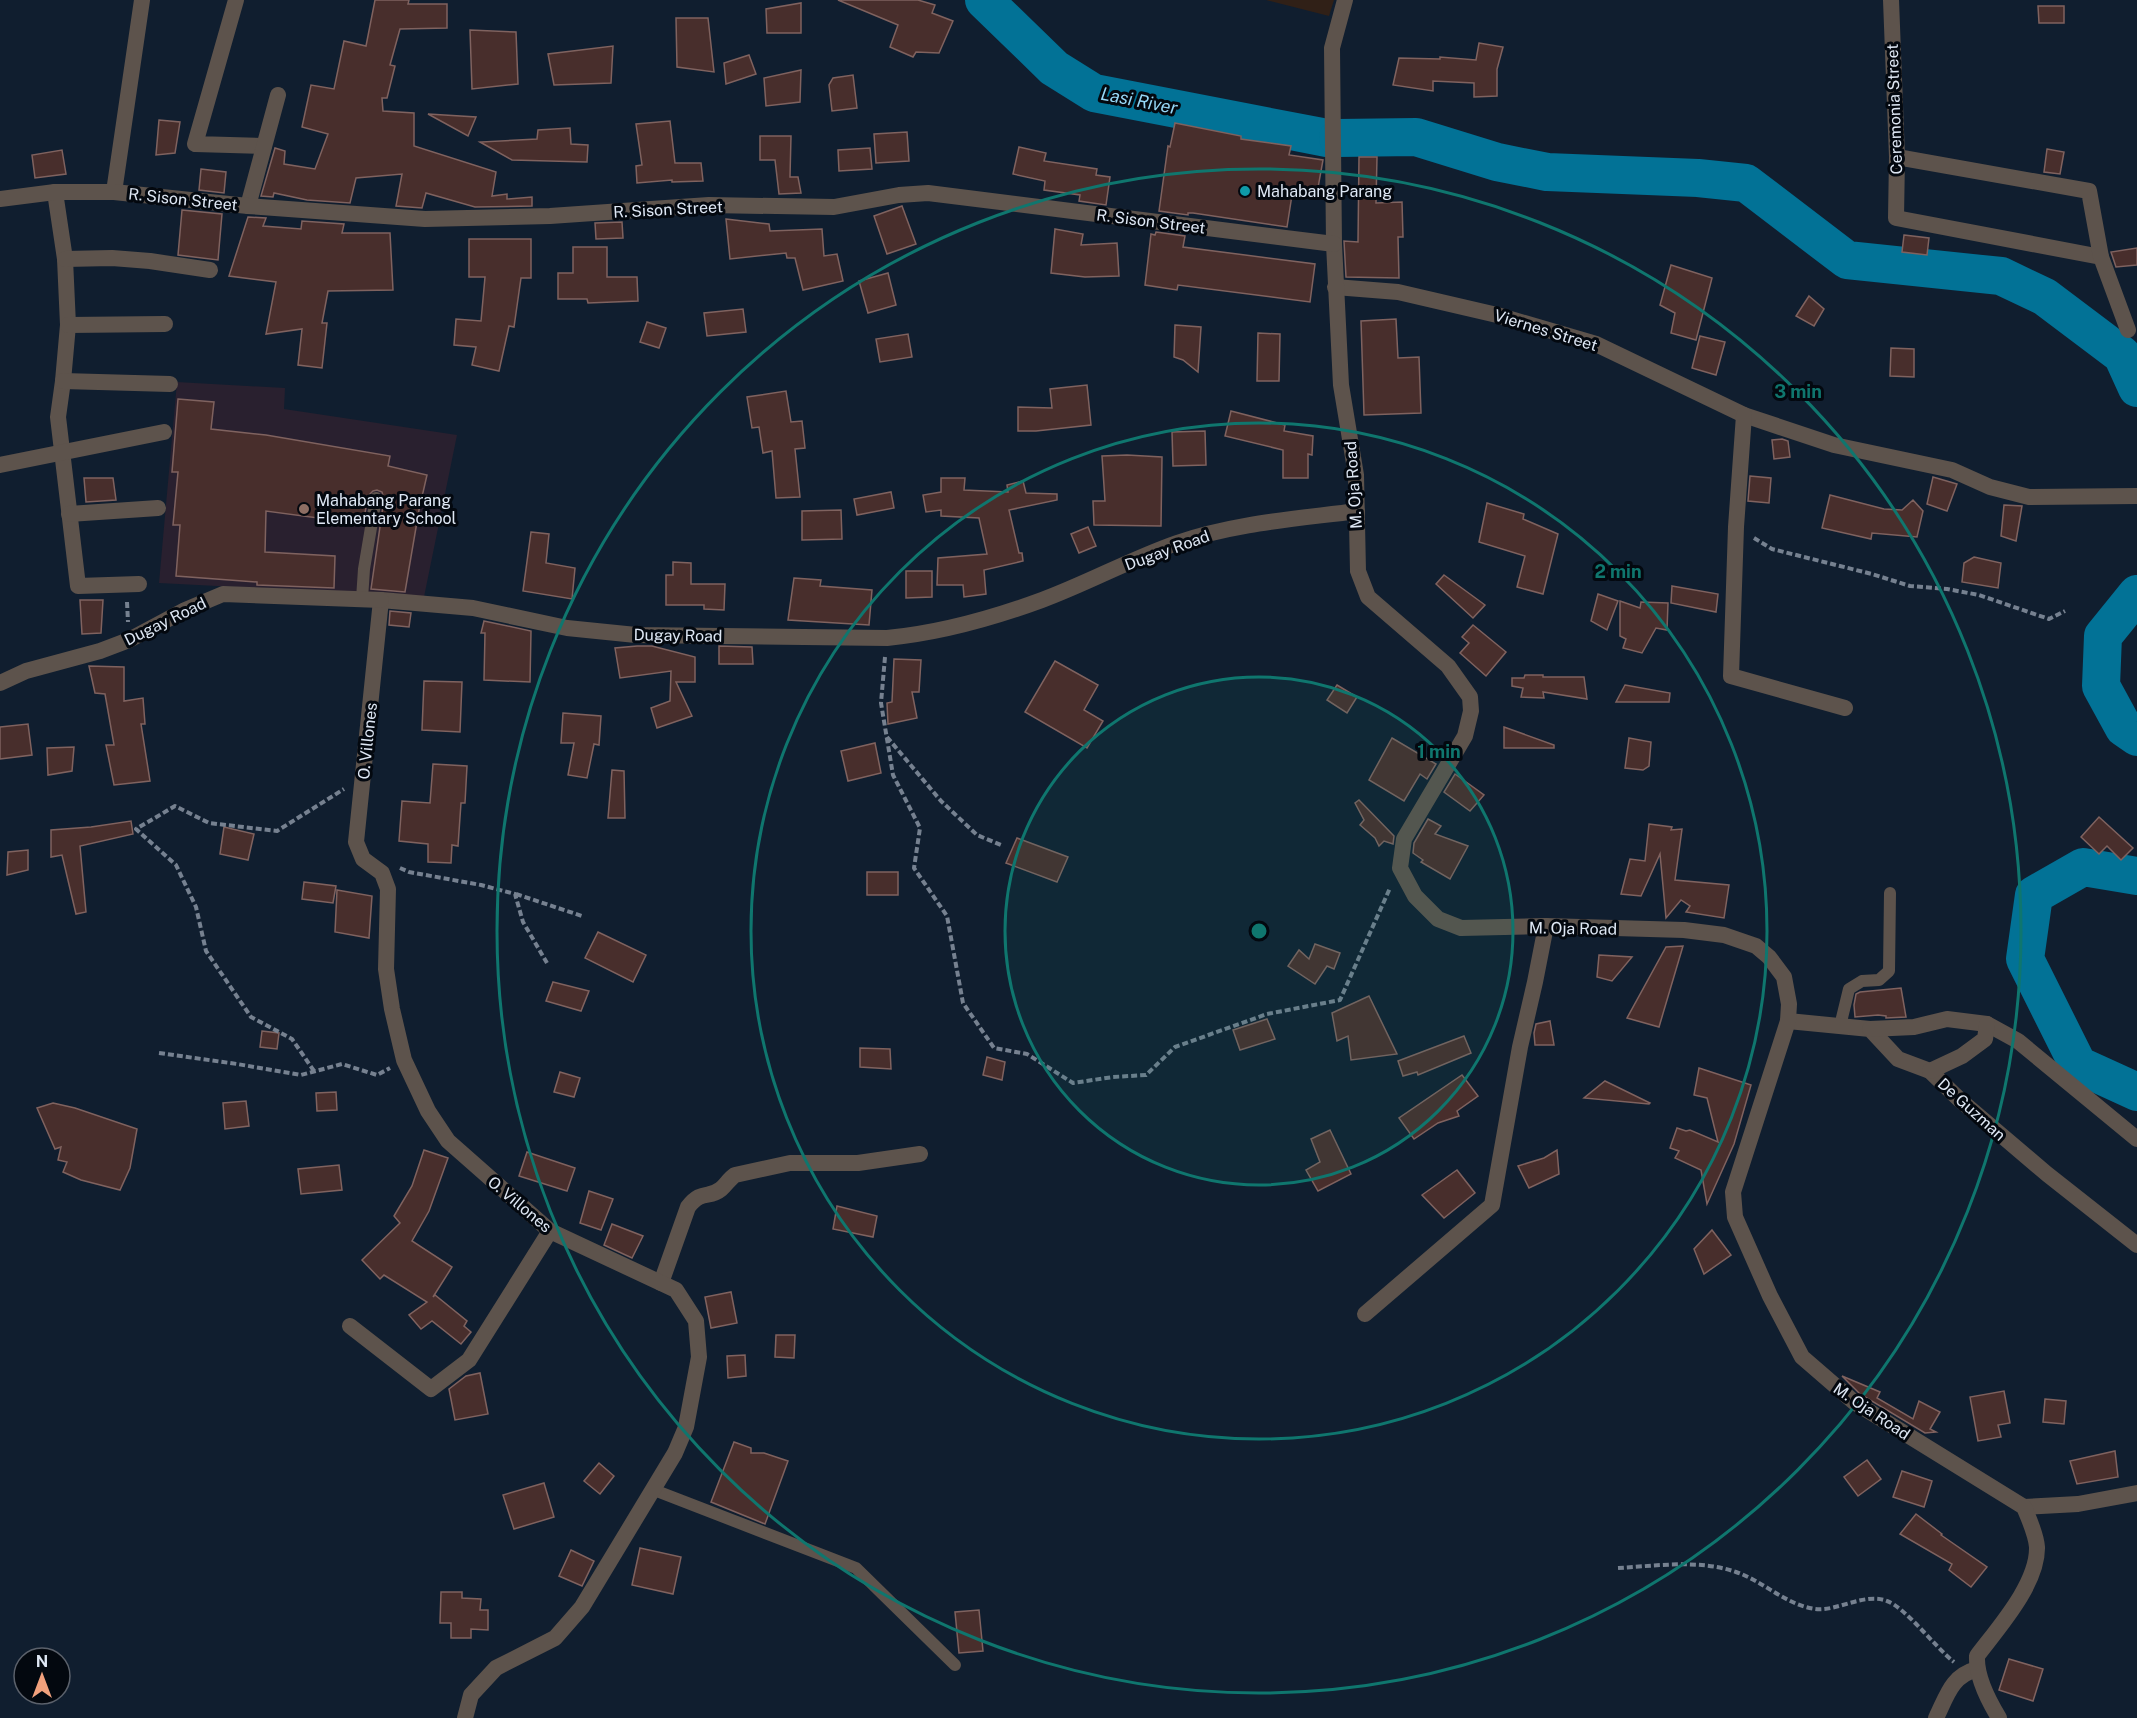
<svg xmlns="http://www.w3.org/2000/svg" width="2137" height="1718" font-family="'Public Sans',sans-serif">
  <rect width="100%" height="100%" fill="#101e2f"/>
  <!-- industrial -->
  <polygon fill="#302017" points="1266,0 1334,0 1329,16"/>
  <!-- education -->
  <polygon fill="#29202f" points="177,382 285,388 284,409 457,435 424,597 159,583"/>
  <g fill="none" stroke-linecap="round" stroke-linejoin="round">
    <!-- river -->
    <g stroke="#027296" stroke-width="38">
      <polyline points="984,0 1054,68 1094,93 1327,138"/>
      <polyline points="1338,138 1416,137 1497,162 1547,172 1698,178 1746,183 1847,260 2001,276 2045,297 2122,355 2137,388"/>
      <polyline points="2137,594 2103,636 2101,686 2124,728 2137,737"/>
      <polyline points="2137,876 2083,867 2034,895 2025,959 2078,1065 2137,1092"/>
    </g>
  </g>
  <!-- building -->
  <g fill="#482e2c" stroke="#7f625f" stroke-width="1.5">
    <polygon points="375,0 409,0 408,4 447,4 447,28 400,29 390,65 395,66 387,98 382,98 383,111 414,113 414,146 496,172 492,196 507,194 507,199 532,197 532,206 475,207 426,193 422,208 396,206 402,174 356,178 350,203 307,200 274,193 273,197 261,196 275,148 285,151 284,164 315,169 328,134 302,127 311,85 334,89 344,41 366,46"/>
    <polygon points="838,0 918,0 935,5 932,13 953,21 939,53 916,52 913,57 890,47 898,25"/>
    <polygon points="801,3 801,33 767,33 766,9"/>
    <polygon points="2038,6 2064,6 2064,23 2039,23"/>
    <polygon points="676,18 708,18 714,72 677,67"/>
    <polygon points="470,30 516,32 518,84 472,89"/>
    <polygon points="1479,43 1503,47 1497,69 1497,96 1474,97 1474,83 1433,81 1433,91 1393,85 1399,58 1440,59 1440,57 1476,60"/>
    <polygon points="613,46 611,83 554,85 548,54"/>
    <polygon points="749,55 756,74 726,84 724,63"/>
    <polygon points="801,70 800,102 766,106 764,78"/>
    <polygon points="853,75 857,108 832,111 829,85 833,78"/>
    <polygon points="428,114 476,117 468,136"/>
    <polygon points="159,120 180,122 175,153 156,155"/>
    <polygon points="670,121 675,163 701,163 703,181 672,182 672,180 637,183 636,166 642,165 636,124"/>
    <polygon points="1175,123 1241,136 1241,139 1291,146 1289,155 1323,160 1316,199 1292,195 1287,227 1193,213 1188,213 1188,215 1159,211 1168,146 1170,147"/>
    <polygon points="570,128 571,144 588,145 587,162 512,160 480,142 537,139 538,130"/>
    <polygon points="907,132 909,161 876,163 874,134"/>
    <polygon points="760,136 791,136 790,177 798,177 801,193 779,194 775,160 760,160"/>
    <polygon points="1019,147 1046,153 1044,161 1097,169 1096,175 1110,177 1106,205 1079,201 1080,195 1044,190 1045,181 1013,174"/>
    <polygon points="870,148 872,169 839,171 838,150"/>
    <polygon points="2047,149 2064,152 2060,174 2044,172"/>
    <polygon points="62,150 66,174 35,178 32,155"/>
    <polygon points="1359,157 1377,157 1376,203 1402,202 1403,237 1398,237 1399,278 1346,277 1344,241 1358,242"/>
    <polygon points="201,169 226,172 224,193 199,190"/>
    <polygon points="902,206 916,244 887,254 874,216"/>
    <polygon points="182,210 222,214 218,260 178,255"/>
    <polygon points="248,217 266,218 263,226 301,229 302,221 344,224 342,233 390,233 393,290 328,291 322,323 327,323 322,368 298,365 302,329 266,334 276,282 229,276"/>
    <polygon points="726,219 769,224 770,231 822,229 824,256 837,254 843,281 803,290 795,258 787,258 786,253 730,259"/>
    <polygon points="622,222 623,238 596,239 595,223"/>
    <polygon points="1055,229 1083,234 1081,245 1117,243 1119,276 1085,277 1051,273"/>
    <polygon points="1156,232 1185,236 1183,247 1315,264 1310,302 1178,285 1177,290 1145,285 1151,234 1155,235"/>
    <polygon points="1904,235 1929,238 1927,255 1902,252"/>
    <polygon points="469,239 531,239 531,278 521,278 514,327 509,326 499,371 472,365 476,347 454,345 456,319 481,321 485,277 469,277"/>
    <polygon points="573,247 607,247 607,277 637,277 638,301 588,303 587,299 558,299 558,273 573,273"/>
    <polygon points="2137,248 2137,265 2116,267 2111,252"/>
    <polygon points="1671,265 1712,278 1696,340 1671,333 1675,313 1660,305"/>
    <polygon points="888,273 896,305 868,313 859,281"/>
    <polygon points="1809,296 1824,309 1814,326 1796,316"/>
    <polygon points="743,309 746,332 707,336 704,313"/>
    <polygon points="1396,319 1398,358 1419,357 1421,413 1364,415 1361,321"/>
    <polygon points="647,322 666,328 659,348 640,342"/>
    <polygon points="1175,325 1201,327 1198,372 1183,360 1174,357"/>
    <polygon points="1258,333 1280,334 1279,381 1257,381"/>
    <polygon points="908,334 912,357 880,362 876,339"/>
    <polygon points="1700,336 1725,342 1716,375 1692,368"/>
    <polygon points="1891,348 1914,349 1914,377 1890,376"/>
    <polygon points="1087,385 1091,425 1036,431 1018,431 1018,407 1052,408 1050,389"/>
    <polygon points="786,391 791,422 802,421 805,448 795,449 800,497 776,498 772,451 763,453 759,427 752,428 747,397"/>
    <polygon points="178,399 214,402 211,429 266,435 390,456 388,466 427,475 419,510 405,592 371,589 384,499 382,492 377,490 373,491 368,496 363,524 266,511 265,552 335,556 334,588 257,585 257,582 176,576 180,525 173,525 178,472 172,472"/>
    <polygon points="1231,411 1285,425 1284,431 1313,436 1312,455 1308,454 1308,478 1283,478 1283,450 1225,436"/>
    <polygon points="1205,431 1206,465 1173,466 1172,432"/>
    <polygon points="1782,439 1788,441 1790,457 1774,459 1772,440"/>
    <polygon points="1127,455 1162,457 1161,526 1094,525 1093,501 1105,501 1102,456"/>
    <polygon points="1750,476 1771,478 1769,503 1748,501"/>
    <polygon points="1933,477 1957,484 1947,511 1927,504"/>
    <polygon points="84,478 113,478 116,500 86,502"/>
    <polygon points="941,478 965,478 964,490 1008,492 1007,485 1023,481 1026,493 1057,494 1057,500 1009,510 1019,553 1022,553 1023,561 984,570 986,594 964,597 963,585 937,585 938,558 987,554 979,518 941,516 941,510 926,512 923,495 941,492"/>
    <polygon points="891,492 894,508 857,515 854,499"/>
    <polygon points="1830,495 1884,509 1902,510 1913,500 1923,511 1917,537 1872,533 1871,539 1822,528"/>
    <polygon points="1487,503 1524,514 1523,519 1558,534 1543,594 1517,587 1525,556 1479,542"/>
    <polygon points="2004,505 2022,506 2016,541 2001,536"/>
    <polygon points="841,510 842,539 802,540 802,511"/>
    <polygon points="1088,527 1096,546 1079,553 1071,534"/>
    <polygon points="531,532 549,534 546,563 575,568 572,599 523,591"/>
    <polygon points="1974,557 2001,563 1998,588 1962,582 1964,563"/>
    <polygon points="673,562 691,563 691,584 725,584 724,610 704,609 704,605 666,605 666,575 673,575"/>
    <polygon points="906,571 932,571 932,597 906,598"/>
    <polygon points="1444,575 1485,605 1473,618 1436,584"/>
    <polygon points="794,578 821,580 820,586 872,590 869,625 788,620"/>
    <polygon points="1672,586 1718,594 1716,612 1671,603"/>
    <polygon points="1598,594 1618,601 1607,630 1591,621"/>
    <polygon points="80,600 103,600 101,633 82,634"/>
    <polygon points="1620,601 1640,608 1641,602 1668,603 1667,630 1656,628 1642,653 1623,648 1626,639 1620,636"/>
    <polygon points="390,611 411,613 409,627 389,625"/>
    <polygon points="484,621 531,631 530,682 484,680 485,633 481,633"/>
    <polygon points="1473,625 1506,652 1486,676 1460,653 1469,643 1462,637"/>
    <polygon points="637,646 652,646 695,657 695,682 676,682 692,716 657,728 651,708 670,701 671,671 620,678 615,648"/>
    <polygon points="719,646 752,647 753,664 719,664"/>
    <polygon points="894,659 921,660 919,692 912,692 917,718 888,724 887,703 892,702"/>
    <polygon points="1055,661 1098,685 1084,710 1103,721 1087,748 1025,712"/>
    <polygon points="89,666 124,667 124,701 143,698 145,724 141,724 150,781 114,785 106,745 114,745 105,694 95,693"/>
    <polygon points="1525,675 1543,675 1543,677 1584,677 1587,699 1543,692 1544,698 1521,697 1523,688 1512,686 1512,678 1524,678"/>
    <polygon points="424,681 462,682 460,732 422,730"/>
    <polygon points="1337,685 1357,697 1347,713 1327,700"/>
    <polygon points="1625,685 1670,693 1669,702 1616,702"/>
    <polygon points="563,713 601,716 599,745 594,744 587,778 568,775 574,743 561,743"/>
    <polygon points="28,724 32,755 0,759 0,727"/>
    <polygon points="1504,727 1554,745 1554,748 1504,748"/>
    <polygon points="1392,738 1436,764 1427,779 1420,774 1404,801 1369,780"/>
    <polygon points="1629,738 1651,742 1649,766 1643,770 1625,768"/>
    <polygon points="875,743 881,773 848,781 841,751"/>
    <polygon points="74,747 72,771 48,775 47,748"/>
    <polygon points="433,764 467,766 465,803 461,803 458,846 452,845 451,863 428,862 428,844 399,841 402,801 430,803"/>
    <polygon points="612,770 624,771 625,818 608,818"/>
    <polygon points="1455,774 1484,795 1470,811 1444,792"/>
    <polygon points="1359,800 1394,836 1393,844 1384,841 1379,846 1375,838 1360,825 1364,820 1355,803"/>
    <polygon points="2099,817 2133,848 2121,860 2107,846 2099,854 2081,837"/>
    <polygon points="1428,819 1441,826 1435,834 1468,846 1450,879 1421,862 1423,860 1413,853 1414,843"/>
    <polygon points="131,821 133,834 80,846 86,912 76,914 62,855 51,857 51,830 91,827"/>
    <polygon points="1649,824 1672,827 1671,830 1682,829 1675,880 1729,885 1724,918 1686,912 1690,906 1681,900 1666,918 1660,854 1641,896 1621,894 1630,859 1645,861"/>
    <polygon points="224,827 254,834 248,860 220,854"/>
    <polygon points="1017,838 1068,857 1057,882 1006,863"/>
    <polygon points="28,850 28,870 7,875 8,852"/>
    <rect x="867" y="872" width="31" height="23"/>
    <polygon points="304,882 336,886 333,903 302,899"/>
    <polygon points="337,890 372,896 369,938 335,932"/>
    <polygon points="598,932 646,955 633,982 585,958"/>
    <polygon points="1315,944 1340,953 1334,969 1327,966 1315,984 1288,966 1299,950 1309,959"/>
    <polygon points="1683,946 1659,1027 1627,1018 1666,947"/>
    <polygon points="1599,955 1632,957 1612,981 1597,977"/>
    <polygon points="553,982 589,991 581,1011 546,1001"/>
    <polygon points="1901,988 1906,1017 1886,1018 1886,1016 1878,1015 1855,1017 1854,1005 1856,994 1860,992"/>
    <polygon points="1369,996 1397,1054 1351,1060 1348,1036 1337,1041 1332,1013"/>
    <polygon points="1267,1019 1275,1039 1240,1050 1233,1030"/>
    <polygon points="1550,1021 1554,1045 1535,1045 1534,1033 1536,1024"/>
    <polygon points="262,1031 279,1033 277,1049 260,1047"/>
    <polygon points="1464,1036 1471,1053 1418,1075 1417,1072 1403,1076 1398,1061"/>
    <polygon points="860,1048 890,1049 891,1069 860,1067"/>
    <polygon points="987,1057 1005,1062 1002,1080 983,1075"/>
    <polygon points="1699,1068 1751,1085 1734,1144 1707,1204 1701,1170 1675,1158 1679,1151 1670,1148 1677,1128 1686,1131 1690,1130 1718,1142 1707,1098 1694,1095"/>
    <polygon points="560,1072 580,1078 574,1097 554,1092"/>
    <polygon points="1462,1075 1478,1096 1457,1111 1459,1116 1438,1123 1414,1139 1399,1118"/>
    <polygon points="1605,1081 1650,1103 1649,1104 1584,1098"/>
    <polygon points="336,1092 337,1110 317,1111 316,1093"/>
    <polygon points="246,1101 249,1126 225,1129 223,1103"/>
    <polygon points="53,1103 75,1108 137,1129 130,1168 120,1190 81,1180 63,1172 67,1162 58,1160 61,1147 55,1149 37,1108"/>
    <polygon points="1330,1130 1351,1174 1318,1191 1306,1170 1320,1162 1311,1139"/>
    <polygon points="424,1150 448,1158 429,1211 412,1241 452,1267 433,1297 435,1295 467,1321 464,1326 471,1332 461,1344 432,1321 421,1329 409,1315 427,1302 384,1275 380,1279 362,1260 400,1223 394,1216 412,1186"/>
    <polygon points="1557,1150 1559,1174 1529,1188 1518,1166 1544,1158"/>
    <polygon points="527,1152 575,1168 567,1191 519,1176"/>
    <polygon points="339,1165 342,1190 301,1194 298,1169"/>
    <polygon points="1457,1170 1475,1193 1444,1218 1422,1195"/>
    <polygon points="589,1191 613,1199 601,1230 580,1223"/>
    <polygon points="837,1206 877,1216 873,1237 833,1229"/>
    <polygon points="612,1224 643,1236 632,1258 604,1245"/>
    <polygon points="1712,1230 1731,1255 1704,1274 1694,1249"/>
    <polygon points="731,1292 737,1323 711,1328 705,1297"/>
    <polygon points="776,1335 795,1335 794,1358 775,1357"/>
    <polygon points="745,1355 746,1376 728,1378 727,1356"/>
    <polygon points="480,1373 488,1414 455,1420 449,1389 466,1376"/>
    <polygon points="1842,1376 1880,1392 1877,1398 1913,1419 1919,1401 1940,1412 1930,1429 1936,1432 1925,1433 1860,1394"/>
    <polygon points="2004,1391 2010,1423 1998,1425 2001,1437 1978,1441 1970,1397"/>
    <polygon points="2045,1399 2066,1401 2064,1424 2043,1422"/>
    <polygon points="734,1442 751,1448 751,1453 764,1453 788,1461 765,1524 711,1502"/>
    <polygon points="2115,1451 2118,1477 2077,1484 2070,1461"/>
    <polygon points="1867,1460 1881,1479 1858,1496 1844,1477"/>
    <polygon points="599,1463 614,1476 600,1494 584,1481"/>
    <polygon points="1902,1471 1932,1481 1924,1507 1893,1497"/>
    <polygon points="544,1483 554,1517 514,1529 503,1495"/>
    <polygon points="1916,1514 1942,1534 1941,1535 1987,1567 1971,1587 1949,1570 1952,1564 1900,1534"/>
    <polygon points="640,1548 681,1557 673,1594 632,1585"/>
    <polygon points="571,1550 594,1561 582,1586 559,1576"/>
    <polygon points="441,1592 462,1592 462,1598 481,1599 480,1610 488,1610 488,1630 471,1629 471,1638 451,1638 451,1623 440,1623"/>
    <polygon points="979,1610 983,1651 959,1653 955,1612"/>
    <polygon points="2009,1659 2043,1669 2033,1701 1999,1690"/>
  </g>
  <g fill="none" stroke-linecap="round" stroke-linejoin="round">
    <!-- path -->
    <g stroke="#768190" stroke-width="4" stroke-dasharray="6 3" stroke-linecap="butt">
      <polyline points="1754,538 1772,549 1872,574 1910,586 1947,589 1979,595 2049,619 2065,611"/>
      <polyline points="127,602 128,622"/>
      <polyline points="885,657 881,703 893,775 920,828 914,868 947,916 963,1003 994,1048 1027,1054 1073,1083 1113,1077 1146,1075 1175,1047 1267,1014 1340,1000 1390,888"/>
      <polyline points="887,737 941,801 977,835 1001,845"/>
      <polyline points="400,868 409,872 481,885 515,894 523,922 547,963"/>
      <polyline points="516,894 582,916"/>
      <polyline points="159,1053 237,1064 301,1075 342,1064 377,1075 390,1068"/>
      <polyline points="314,1071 292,1039 251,1017 206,951 196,907 176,865 136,829 175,806 209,823 277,831 344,789"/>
      <path d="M1618 1568C1656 1566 1699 1559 1736 1572 1763 1581 1786 1605 1815 1609 1836 1612 1865 1592 1887 1601 1906 1608 1935 1647 1954 1662"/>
    </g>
    <!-- service -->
    <g stroke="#5d534c" stroke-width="12">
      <polyline points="362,599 364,569 376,498"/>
      <polyline points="1840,1026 1849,989 1862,981 1879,980 1889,971 1890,893"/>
      <polyline points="654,1490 856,1568 955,1665"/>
    </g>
    <!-- minor -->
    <g stroke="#5d534c" stroke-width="16">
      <polyline points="236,0 195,144 264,146"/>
      <polyline points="1891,0 1897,157 1896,218 2101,257"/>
      <polyline points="1897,157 2089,191 2101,257 2128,330"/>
      <polyline points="55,192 65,259 68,325 63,381 58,417 78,586 139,584"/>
      <polyline points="114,192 142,0"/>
      <polyline points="248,206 278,95"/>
      <polyline points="65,259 112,258 150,261 210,270"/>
      <polyline points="1335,287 1398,292 1497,315 1596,344 1744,415 1834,445 1952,470 1990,487 2029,497 2137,496"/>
      <polyline points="68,325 165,324"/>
      <polyline points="63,381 170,384"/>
      <polyline points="1744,415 1736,527 1731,676 1845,708"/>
      <polyline points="0,465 164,432"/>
      <polyline points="69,514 158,508"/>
      <polyline points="1788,1021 1870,1029 1898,1059 1930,1071 1960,1100 2047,1174 2137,1245"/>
      <polyline points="1870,1029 1914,1027 1947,1019 1987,1024 2018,1041 2137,1139"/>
      <polyline points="1930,1071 1962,1056 1985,1039 1987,1024"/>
      <path d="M661 1283 688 1207C702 1189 709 1199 721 1189 726 1185 729 1179 735 1175L790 1163H858L920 1154"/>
      <polyline points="1365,1314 1492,1205 1520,1047 1535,982 1546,926"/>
      <polyline points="350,1326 431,1389 469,1360 550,1231"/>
      <polyline points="2024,1507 2078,1504 2137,1493"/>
      <path d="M465 1718 471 1695 496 1668 555 1638 582 1607 675 1453 686 1427 699 1357 696 1321 676 1290 550 1231 448 1141 428 1111 404 1060 392 1009 386 969 388 889 382 873 363 859 356 842 381 600 473 608 567 628 636 635 887 638C939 633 993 618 1042 600 1088 583 1131 559 1177 543 1235 523 1296 519 1357 511"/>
      <path d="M1936 1718C1947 1696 1951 1676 1977 1669"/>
    </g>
    <!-- tertiary -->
    <g stroke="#5d534c" stroke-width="16">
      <path d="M1345 0 1332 48 1334 244 1341 385 1356 475 1358 571 1368 597 1448 666 1470 697 1471 711 1465 736 1404 839 1400 868 1415 896 1438 919 1461 928 1546 926 1684 930 1724 935 1756 946 1769 957 1784 977 1789 1004 1788 1021 1733 1192 1735 1217 1770 1296 1802 1357 1854 1402 2024 1507C2029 1519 2036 1534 2037 1547 2038 1584 1998 1628 1977 1656 1976 1677 1988 1700 1999 1718"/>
      <polyline points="0,199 55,192 114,192 248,206 425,219 550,216 709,205 834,207 899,195 928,193 1334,244"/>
      <polyline points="0,683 26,671 100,651 129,640 185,610 223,594 381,600"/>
    </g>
  </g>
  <!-- distance rings -->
  <circle cx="1259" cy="931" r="254" fill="#0f766e" fill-opacity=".12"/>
  <g fill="none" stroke="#0f766e" stroke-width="3">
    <circle cx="1259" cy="931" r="254"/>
    <circle cx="1259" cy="931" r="508"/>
    <circle cx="1259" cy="931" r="762"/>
  </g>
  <!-- markers -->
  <circle fill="#0f9aa8" stroke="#03080f" stroke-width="2" cx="1245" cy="191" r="6"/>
  <circle fill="#8d6e63" stroke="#03080f" stroke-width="2" cx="304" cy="509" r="6"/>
  <g text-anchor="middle" stroke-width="6" stroke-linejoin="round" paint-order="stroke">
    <!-- street labels -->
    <g font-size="16" fill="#dee7f4" stroke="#03080f">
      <text transform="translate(1894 109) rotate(-92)" y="6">Ceremonia Street</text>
      <text transform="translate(183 199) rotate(6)" y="6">R. Sison Street</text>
      <text transform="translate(668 209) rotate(-3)" y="6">R. Sison Street</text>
      <text transform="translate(1151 221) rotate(7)" y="6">R. Sison Street</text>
      <text transform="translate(1546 330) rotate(17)" y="6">Viernes Street</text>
      <text transform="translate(1353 485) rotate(-94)" y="6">M. Oja Road</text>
      <text transform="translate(1167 550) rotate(-20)" y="6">Dugay Road</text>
      <text transform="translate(165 621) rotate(-26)" y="6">Dugay Road</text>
      <text transform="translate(678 635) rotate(1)" y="6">Dugay Road</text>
      <text transform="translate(367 741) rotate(-84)" y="6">O. Villones</text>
      <text transform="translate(1573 928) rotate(1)" y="6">M. Oja Road</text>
      <text transform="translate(1972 1109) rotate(42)" y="6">De Guzman</text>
      <text transform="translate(520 1204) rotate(40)" y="6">O. Villones</text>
      <text transform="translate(1872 1411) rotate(34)" y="6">M. Oja Road</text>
    </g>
    <!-- poi labels -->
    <g font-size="16" fill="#dee7f4" stroke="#03080f" text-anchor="start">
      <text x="1257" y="197">Mahabang Parang</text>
      <text x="316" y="506">Mahabang Parang<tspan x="316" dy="18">Elementary School</tspan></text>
    </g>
    <!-- water labels -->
    <g font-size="18" font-style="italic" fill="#96d7f6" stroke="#03080f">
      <text transform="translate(1139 101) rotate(11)" y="6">Lasi River</text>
    </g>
  </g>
  <circle cx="1259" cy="931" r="9" fill="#0f766e" stroke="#03080f" stroke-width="3"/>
  <g font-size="18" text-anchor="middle" font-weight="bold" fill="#0f766e" stroke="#03080f" stroke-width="6" stroke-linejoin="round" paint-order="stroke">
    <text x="1798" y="398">3 min</text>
    <text x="1618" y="578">2 min</text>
    <text x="1439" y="758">1 min</text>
  </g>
  <!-- north arrow -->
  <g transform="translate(42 1676)"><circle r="28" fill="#03080f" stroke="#5b616b" stroke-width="1.5"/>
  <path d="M0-4.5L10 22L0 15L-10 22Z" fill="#f1a17d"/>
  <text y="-9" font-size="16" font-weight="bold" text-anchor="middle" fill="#dee7f4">N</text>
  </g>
</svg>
